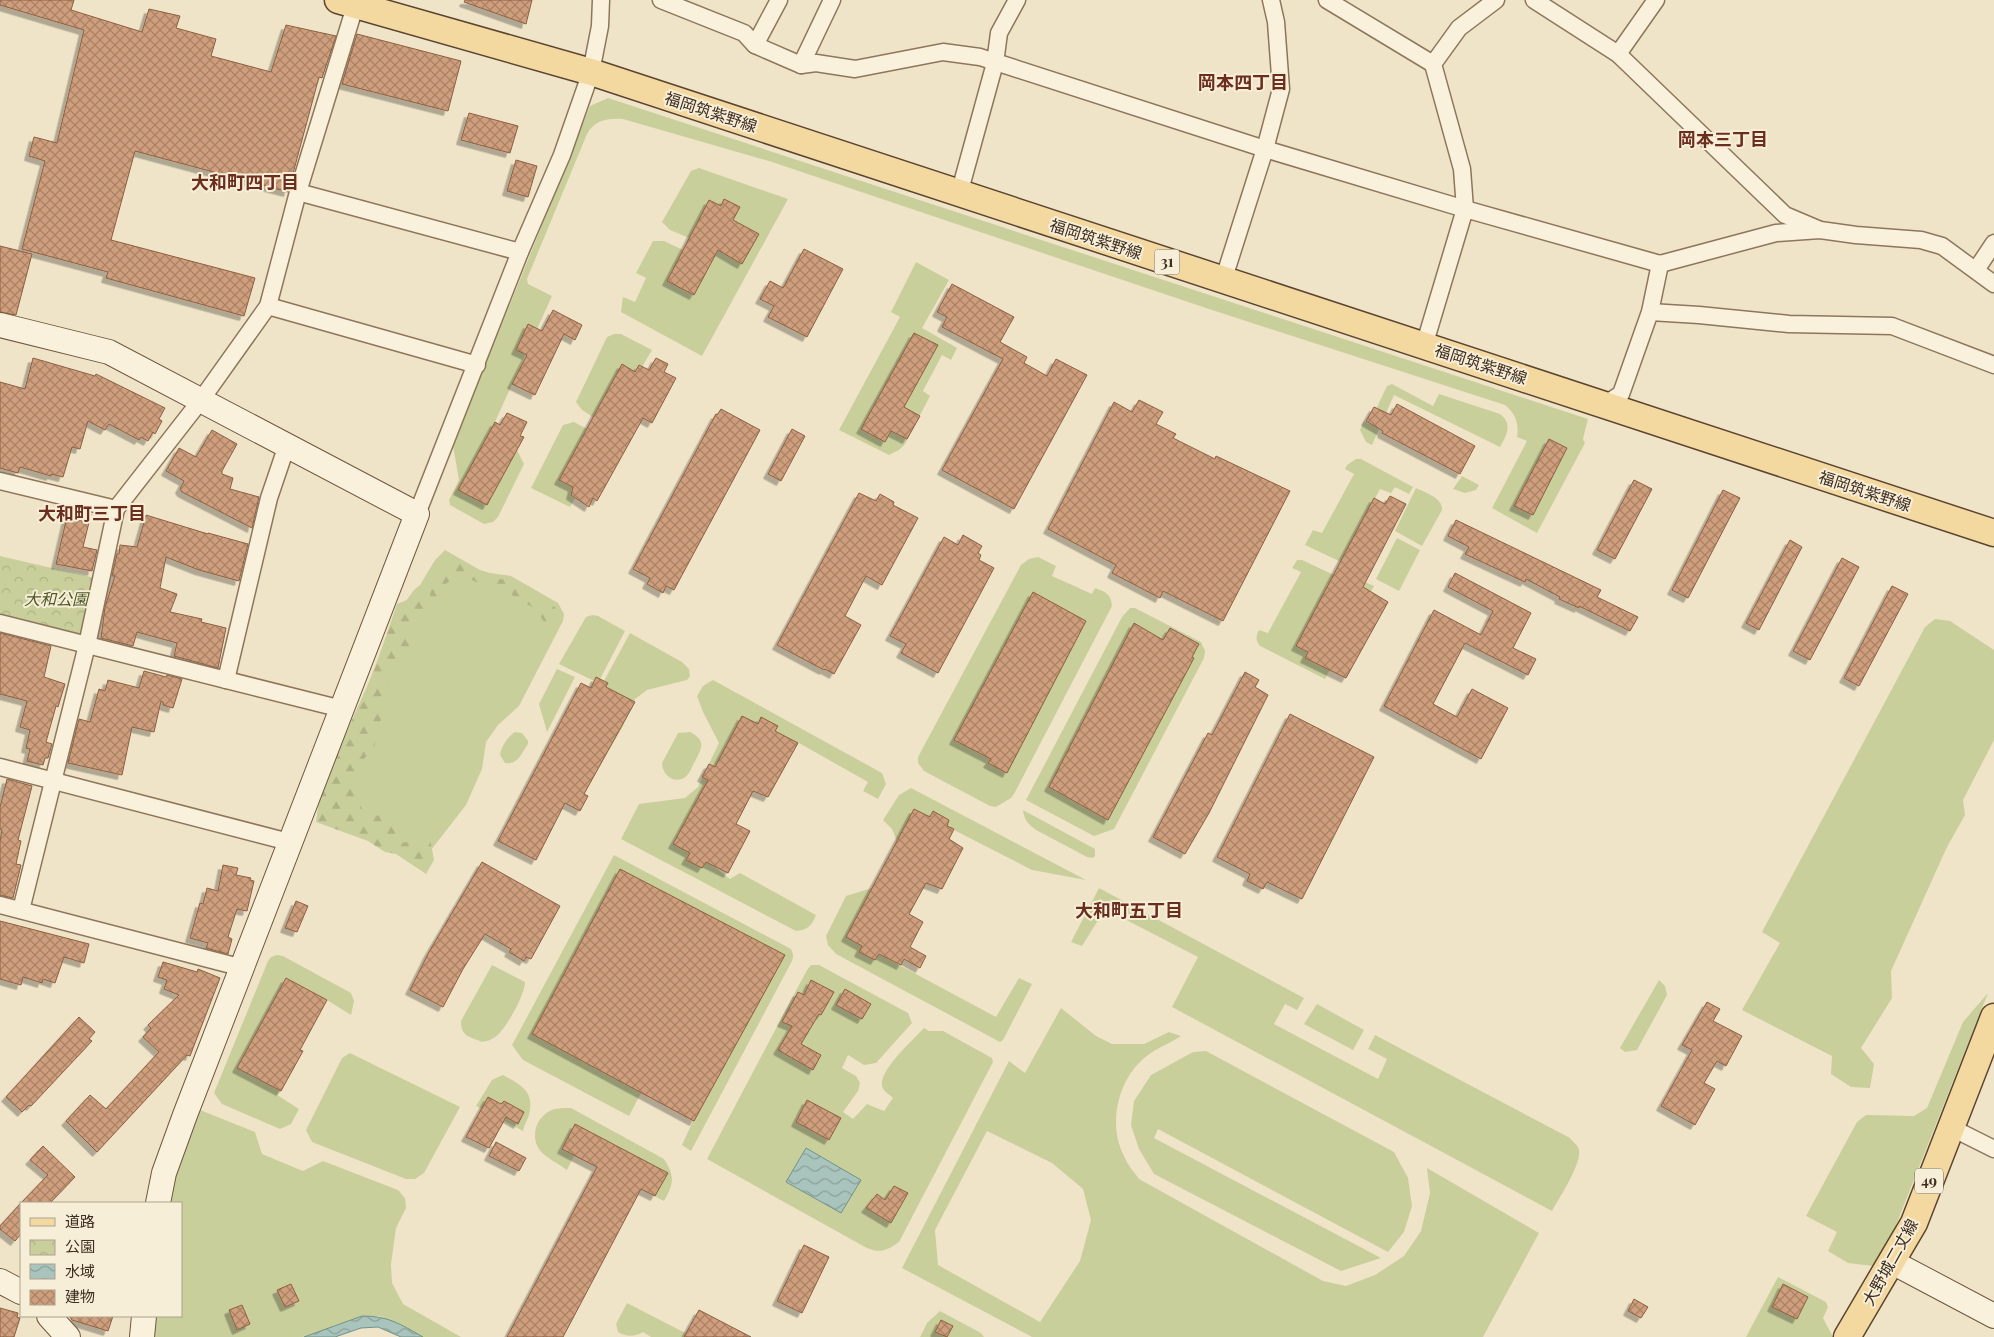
<svg xmlns="http://www.w3.org/2000/svg" width="1994" height="1337" font-family="'Playfair Display','Noto Sans JP',serif">
  <defs>
    <pattern id="forest-firs" width="22" height="20" patternUnits="userSpaceOnUse" patternTransform="scale(1.25)"><rect width="22" height="20" fill="#c9cf9b"/><path d="M5 1l3.5 6h-7zM16 11l3.5 6h-7z" fill="#aeb285"/></pattern>
    <pattern id="park-crowns" width="20" height="18" patternUnits="userSpaceOnUse" patternTransform="scale(1.25)"><rect width="20" height="18" fill="#c9cf9b"/><path d="M2 6a3 3 0 1 1 6 0M12 15a3 3 0 1 1 6 0" fill="none" stroke="#aeb285"/></pattern>
    <pattern id="water-waves" width="16" height="10" patternUnits="userSpaceOnUse" patternTransform="scale(1.25)"><rect width="16" height="10" fill="#a9c4bc"/><path d="M0 5q4-4 8 0t8 0" fill="none" stroke="#8ba098"/></pattern>
    <pattern id="building-cross-hatch" width="8" height="8" patternUnits="userSpaceOnUse" patternTransform="scale(1.25)"><rect width="8" height="8" fill="#cf9f7d"/><path d="M0 0l8 8M0 8l8-8" fill="none" stroke="#a98266"/></pattern>
    <filter id="shadow"><feDropShadow dx="-4.5" dy="4.5" stdDeviation="0" flood-color="#0004"/></filter>
  </defs>
  <rect width="100%" height="100%" fill="#f0e4c8"/>
  <!-- grass -->
  <g fill="#c9cf9b" fill-rule="evenodd">
    <path d="M608 98 1588 419 1583 439 1585 443 1537 533 1492 508 1527 441 1517 437C1519 424 1516 414 1505 405L1206 308 772 162 623 119C607 118 595 120 587 134L527 279 528 284 552 296 495 422 524 437 517 450 524 464 498 517 493 522 484 524 450 505 449 500 459 480 453 446 590 106Z"/>
    <polygon points="699,168 788,199 702,356 621,312 623,297 635,302 646,278 636,273 653,241 664,241 683,250 689,238 670,230 662,222 691,171"/>
    <polygon points="916,262 949,280 922,328 957,348 951,360 942,355 923,391 930,396 905,444 899,450 889,455 839,430 900,317 891,312"/>
    <polygon points="614,334 621,334 652,350 642,367 639,365 635,372 622,365 593,417 582,410 576,402 607,337"/>
    <path d="M1392 384 1433 406 1439 394 1500 414C1513 424 1507 435 1500 447L1394 395 1372 445 1366 442 1360 430 1364 421 1369 424 1387 386Z"/>
    <polygon points="574,422 587,429 559,480 573,487 571,496 575,498 570,507 531,488 563,425"/>
    <polygon points="1356,459 1361,459 1413,487 1409,494 1395,487 1391,493 1380,489 1341,562 1305,545 1313,530 1322,533 1354,474 1345,469 1347,465"/>
    <polygon points="1462,476 1479,485 1476,490 1465,493 1453,489"/>
    <path d="M1416 488C1426 493 1443 498 1442 510L1422 546 1395 531Z"/>
    <polygon points="1397,538 1420,550 1399,591 1376,579"/>
    <polygon points="445,550 480,570 490,573 511,576 558,603 564,614 563,621 519,706 498,725 486,742 482,769 466,805 424,859 318,815 394,617 414,590 420,585 435,560"/>
    <path d="M1038 557 1056 566 1052 576 1092 594 1095 588C1106 592 1111 594 1112 606L1014 794 1011 798 996 807 990 806 924 771 918 763V757L1021 565 1029 559Z"/>
    <path d="M1297 560H1302L1334 575 1305 658 1321 666 1365 582 1374 586 1325 679 1260 646C1255 640 1256 636 1259 630L1268 633 1301 572 1292 568Z"/>
    <polygon points="1130,608 1135,608 1201,642 1205,651 1204,658 1114,829 1094,836 1026,800 1122,617"/>
    <polygon points="592,615 598,616 625,631 600,679 596,677 594,681 559,664 586,617"/>
    <polygon points="1935,619 1950,621 1994,650 1994,740 1963,800 1965,815 1947,847 1891,971 1892,998 1861,1048 1874,1064 1870,1088 1851,1087 1831,1074 1832,1056 1742,1010 1780,943 1762,932 1925,627"/>
    <polygon points="630,633 682,662 689,669 690,676 687,680 647,690 635,699 623,726 589,785 608,683 604,681"/>
    <polygon points="557,669 575,677 545,736 547,732 539,704"/>
    <path d="M713 680 882 773 886 784 878 799 863 791 868 782 799 743 782 738 713 866 730 879 740 873 816 915C812 926 807 930 796 931L621 839 639 804 685 798 698 787 719 743 703 712 697 696 703 686Z"/>
    <path d="M515 732 522 733 528 741V744C521 754 518 765 505 763L500 755C501 747 508 736 515 732Z"/>
    <path d="M690 732C708 741 701 750 693 765 691 769 689 775 684 778 673 784 662 774 662 763L678 733Z"/>
    <polygon points="911,788 1086,880 1032,870 954,830 886,958 996,1017 1019,978 1032,984 1003,1040 1000,1042 836,954 828,945 826,936 846,896 872,888 897,841 892,829 883,820 899,795"/>
    <path d="M1023 810 1095 849V856L1093 858 1087 857 1036 830C1029 825 1024 820 1023 810Z"/>
    <path d="M614 855 791 949C793 954 794 956 792 961L691 1151 682 1145 693 1121 641 1093 629 1116 523 1060 512 1045Z"/>
    <path d="M1099 888 1304 998 1297 1010 1285 1004 1274 1024 1378 1079 1387 1059 1368 1049 1375 1035 1570 1138C1572 1141 1576 1144 1578 1147 1585 1160 1559 1198 1552 1211L1172 1007 1198 957 1105 909 1082 946 1071 942Z"/>
    <polygon points="277,955 283,956 351,993 354,1001 351,1015 327,1000 286,978 237,1067 281,1091 277,1095 299,1109 291,1124 280,1129 222,1104 214,1093 268,961 271,957"/>
    <path d="M492 965 525 982C525 995 505 1031 494 1038 491 1040 486 1041 482 1042 469 1036 461 1037 461 1021Z"/>
    <path d="M811 965H819L908 1013 912 1023 876 1063 864 1065 848 1055 842 1068 856 1076 860 1083 858 1091 843 1112 853 1119 867 1104 884 1111 893 1098C889 1094 883 1091 882 1086 879 1070 913 1040 924 1028L929 1031H943L992 1058 993 1062 899 1242C886 1251 880 1254 865 1247L707 1159 807 970Z"/>
    <polygon points="1659,980 1665,986 1667,995 1637,1050 1625,1052 1620,1048"/>
    <polygon points="1988,993 1894,1230 1873,1266 1848,1263 1828,1251 1837,1232 1806,1216 1857,1122 1866,1115 1914,1116 1927,1108 1963,1022"/>
    <polygon points="1317,1004 1364,1030 1353,1050 1304,1024"/>
    <path d="M1061 1008 1096 1036 1112 1044H1144L1169 1032 1181 1036C1169 1044 1152 1050 1142 1060 1117 1083 1108 1126 1124 1156 1127 1164 1134 1172 1139 1179L1323 1281 1346 1286 1375 1275 1404 1256 1421 1231 1430 1193 1427 1168 1539 1233 1483 1337H1032L902 1268 1009 1061 1025 1073ZM987 1131 1052 1163 1083 1189 1091 1220 1080 1261 1040 1322 938 1265 935 1230Z"/>
    <polygon points="1206,1051 1394,1152 1408,1178 1412,1206 1404,1232 1388,1252 1158,1129 1154,1138 1381,1258 1341,1271 1154,1174 1139,1149 1131,1125 1134,1101 1151,1075 1193,1052"/>
    <polygon points="350,1053 460,1107 424,1173 415,1179 406,1179 312,1142 306,1130 342,1058"/>
    <path d="M503 1075C521 1085 535 1091 529 1115 527 1121 524 1125 523 1131L476 1106 492 1080Z"/>
    <polygon points="195,1108 255,1132 262,1154 303,1171 323,1161 398,1190 405,1198 406,1208 396,1228 391,1264 392,1283 403,1304 461,1337 419,1337 380,1316 361,1318 303,1337 150,1337 152,1316 181,1316 181,1203 166,1203"/>
    <path d="M571 1108 664 1159C675 1176 674 1184 664 1201L574 1156 567 1170C559 1164 544 1157 539 1149 530 1135 537 1116 552 1110 557 1108 565 1108 571 1108Z"/>
    <polygon points="1778,1277 1826,1302 1828,1307 1823,1318 1833,1337 1746,1337"/>
    <path d="M627 1303 693 1337H651L643 1332C634 1337 627 1337 618 1332L616 1324Z"/>
    <polygon points="940,1311 981,1333 984,1337 920,1337 927,1323"/>
  </g>
  <!-- forest -->
  <g fill="url(#forest-firs)">
    <path d="M456 562 488 576 505 580 555 607 558 622 546 626 537 610 504 590 487 587 459 574 447 583 439 592V601L430 598C431 578 438 572 456 562Z"/>
    <polygon points="414,597 434,603 430,611 419,617 411,630 409,647 388,679 386,699 374,748 360,763 356,798 367,817 380,815 395,828 401,843 417,840 430,827 430,839 434,860 426,874 396,854 385,852 368,841 316,822 320,791 374,671 397,604"/>
  </g>
  <!-- park -->
  <polygon fill="url(#park-crowns)" points="0,556 95,578 81,636 0,615"/>
  <!-- water -->
  <g fill="url(#water-waves)" stroke="#6f938a">
    <polygon points="806,1148 861,1180 841,1213 786,1182"/>
    <path d="M362 1316C389 1316 400 1324 423 1337H401L378 1327 361 1328 335 1337H304Z"/>
  </g>
  <!-- building -->
  <g fill="url(#building-cross-hatch)" stroke="#8d5f41" filter="url(#shadow)">
    <polygon points="0,0 74,0 71,10 142,32 149,9 180,16 176,28 216,39 211,56 271,72 286,25 336,36 322,78 319,77 288,192 135,151 111,240 255,278 244,316 106,278 108,272 22,249 45,161 29,156 34,137 57,143 84,30 0,5"/>
    <polygon points="465,0 532,0 526,24 464,2"/>
    <polygon points="357,34 461,61 448,111 342,84"/>
    <polygon points="469,113 518,126 510,153 461,140"/>
    <polygon points="516,160 537,166 528,197 507,191"/>
    <polygon points="724,199 740,207 733,220 759,234 742,264 718,250 694,295 667,281 709,200 721,206"/>
    <polygon points="0,246 32,254 16,315 0,312"/>
    <polygon points="804,249 843,269 807,337 768,317 774,306 760,299 770,281 783,288"/>
    <polygon points="952,284 1014,317 1000,342 1027,357 1024,363 1047,376 1056,359 1087,375 1014,509 942,470 1003,359 942,327 947,317 937,312"/>
    <polygon points="553,310 582,325 575,340 564,334 535,395 512,384 527,355 516,350 528,324 542,331"/>
    <polygon points="914,333 938,345 904,407 920,416 907,439 891,431 885,442 861,429"/>
    <polygon points="33,358 95,376 96,374 165,408 159,419 162,421 155,434 153,432 148,441 141,437 139,440 109,424 105,430 88,421 80,449 72,447 63,477 51,474 51,476 20,467 18,473 0,468 0,382 25,389"/>
    <polygon points="656,358 668,364 664,372 676,378 652,423 643,418 597,501 593,498 589,507 571,495 573,487 559,480 622,364 635,372 639,365 649,370"/>
    <polygon points="1139,400 1163,412 1156,424 1176,434 1173,438 1215,459 1216,456 1290,491 1223,621 1163,591 1160,598 1112,573 1116,565 1048,529 1114,402 1132,412"/>
    <polygon points="1397,404 1475,446 1460,474 1382,433 1383,431 1366,421 1374,407 1391,415"/>
    <polygon points="721,409 760,430 674,590 666,586 663,593 647,584 650,578 633,569 716,414 717,415"/>
    <polygon points="507,413 527,422 520,436 524,437 487,505 458,490 495,422 500,425"/>
    <polygon points="792,429 805,436 781,481 768,474"/>
    <polygon points="212,430 237,444 222,471 222,474 233,478 230,489 259,497 252,528 182,492 180,489 184,481 166,471 179,448 196,457"/>
    <polygon points="1549,439 1567,448 1533,515 1514,506"/>
    <polygon points="1634,480 1652,489 1615,559 1597,550"/>
    <polygon points="1723,490 1740,498 1688,598 1672,590"/>
    <polygon points="859,493 876,501 880,494 894,502 893,505 918,518 882,585 866,576 845,616 861,625 834,674 825,669 824,670 777,645"/>
    <polygon points="1390,496 1406,504 1363,587 1388,602 1346,678 1305,658 1308,652 1296,646 1374,498 1385,504"/>
    <polygon points="69,508 91,514 83,547 97,550 92,571 56,564"/>
    <polygon points="146,515 208,534 208,533 248,544 239,581 199,570 166,557 160,588 177,594 170,612 202,619 201,622 226,628 218,668 174,656 177,643 137,632 133,646 101,638 105,607 115,576 112,576 117,554 119,554 120,545 137,547"/>
    <polygon points="1456,520 1601,590 1597,597 1638,617 1630,631 1579,606 1579,608 1559,599 1560,597 1526,579 1525,582 1465,554 1469,547 1448,536"/>
    <polygon points="963,535 982,546 978,553 981,555 979,560 994,568 938,673 901,653 906,644 890,636 944,537 958,545"/>
    <polygon points="1790,540 1802,547 1759,630 1746,623"/>
    <polygon points="1842,558 1859,567 1810,660 1793,651"/>
    <polygon points="1455,573 1531,613 1513,648 1536,659 1528,675 1465,643 1433,704 1457,717 1472,689 1508,708 1481,759 1384,706 1434,610 1481,635 1493,611 1448,587"/>
    <polygon points="1892,586 1908,594 1859,686 1844,678"/>
    <polygon points="1033,592 1086,621 1007,773 988,763 991,759 954,740"/>
    <polygon points="1134,623 1163,640 1170,628 1199,644 1192,657 1194,658 1108,820 1049,787"/>
    <polygon points="0,633 51,646 44,677 65,684 58,707 56,706 46,742 52,744 48,758 45,758 43,765 27,761 30,749 26,748 30,730 20,727 27,701 0,694"/>
    <polygon points="144,671 166,677 167,675 182,679 173,708 163,705 163,702 161,701 154,732 132,727 122,775 68,763 79,719 90,722 99,689 105,691 108,680 139,688"/>
    <polygon points="1245,672 1259,680 1255,687 1268,695 1209,813 1185,854 1153,837 1208,733 1212,735"/>
    <polygon points="596,677 608,683 606,687 635,702 584,794 588,796 580,811 565,803 536,860 498,841 581,683 591,688"/>
    <polygon points="1290,714 1374,757 1302,899 1267,882 1263,889 1247,881 1250,874 1217,857"/>
    <polygon points="742,716 758,724 761,717 778,726 775,731 798,743 768,797 753,791 736,824 750,831 728,873 706,862 702,868 686,860 690,853 673,844 708,780 702,777 709,764 715,767"/>
    <polygon points="7,779 32,786 18,840 21,841 16,864 21,865 13,898 0,895 0,841 2,830 0,829 0,807"/>
    <polygon points="914,809 930,817 933,811 949,820 947,826 954,829 949,839 963,848 942,889 926,883 909,914 923,922 910,947 926,956 920,968 904,959 901,965 879,954 875,960 859,952 862,946 846,937"/>
    <polygon points="482,862 560,906 531,959 526,957 524,961 509,952 511,949 485,934 463,969 443,1007 410,990 429,952"/>
    <polygon points="223,865 238,868 236,875 251,878 250,880 254,881 247,911 237,909 228,937 232,939 228,954 206,948 208,943 190,938 200,903 203,904 207,888 218,891"/>
    <polygon points="620,869 785,955 694,1121 532,1034"/>
    <polygon points="296,901 308,906 297,932 285,928"/>
    <polygon points="0,921 89,944 84,963 64,957 55,983 43,979 42,983 23,977 21,985 0,979"/>
    <polygon points="163,962 197,972 198,969 220,978 190,1056 187,1055 97,1152 66,1121 90,1095 106,1109 159,1052 143,1037 151,1028 148,1025 179,995 164,989 167,980 158,977"/>
    <polygon points="286,978 327,1000 300,1050 303,1051 281,1091 237,1068"/>
    <polygon points="811,980 834,992 821,1015 819,1014 801,1044 821,1055 813,1070 778,1050 792,1026 782,1022 798,992 804,995"/>
    <polygon points="845,989 871,1004 862,1019 836,1005"/>
    <polygon points="1707,1002 1720,1009 1713,1021 1742,1036 1726,1066 1717,1061 1704,1083 1715,1089 1695,1125 1661,1106 1692,1050 1682,1045"/>
    <polygon points="79,1017 95,1032 89,1039 92,1041 31,1106 29,1105 22,1112 6,1097"/>
    <polygon points="488,1097 501,1104 504,1101 524,1112 518,1124 506,1117 489,1148 466,1137"/>
    <polygon points="807,1100 841,1118 829,1140 796,1122"/>
    <polygon points="575,1124 668,1173 655,1196 641,1189 563,1337 507,1337 597,1167 562,1149"/>
    <polygon points="496,1142 526,1158 519,1171 489,1156"/>
    <polygon points="43,1146 75,1177 50,1203 21,1203 48,1175 30,1160"/>
    <polygon points="894,1186 908,1193 891,1223 866,1208 877,1194 885,1200"/>
    <polygon points="21,1203 21,1234 15,1241 0,1229 0,1226"/>
    <polygon points="804,1245 829,1257 802,1313 777,1301"/>
    <polygon points="291,1284 299,1301 285,1307 277,1290"/>
    <polygon points="1783,1284 1808,1297 1797,1319 1772,1307"/>
    <polygon points="1634,1299 1648,1307 1641,1318 1628,1311"/>
    <polygon points="242,1305 250,1324 237,1330 229,1310"/>
    <polygon points="0,1308 18,1313 17,1317 20,1318 14,1337 0,1337"/>
    <polygon points="699,1310 751,1337 684,1337"/>
    <polygon points="69,1316 113,1316 108,1331 72,1320"/>
    <polygon points="941,1320 953,1326 947,1337 935,1332"/>
  </g>
  <g fill="none" stroke-linecap="round" stroke-linejoin="round">
    <defs>
      <g id="street">
        <polyline points="661,0 744,33 755,45 801,65 816,63 855,69 943,52 980,57 1265,149 1465,209 1660,264 1776,233 1820,230 1856,235 1921,240 1942,246 1994,284"/>
        <polyline points="1327,0 1433,64"/>
        <polyline points="1534,0 1618,54 1785,215 1818,229"/>
        <polyline points="755,45 779,0"/>
        <polyline points="1618,54 1656,0"/>
        <polyline points="801,65 832,0"/>
        <polyline points="298,192 520,252"/>
        <polyline points="959,194 995,63 999,33 1017,0"/>
        <polyline points="1976,270 1994,243"/>
        <polyline points="1223,281 1265,149 1281,89 1276,22 1271,0"/>
        <polyline points="268,306 477,365"/>
        <polyline points="1650,312 1699,315 1789,324 1892,326 1994,365"/>
        <polyline points="1424,346 1465,209 1462,169 1433,64 1459,28 1496,0"/>
        <polyline points="1604,405 1621,394 1650,312 1660,264"/>
        <polyline points="0,481 116,509"/>
        <polyline points="417,514 520,252 562,155 591,72 600,26 601,0"/>
        <polyline points="0,623 330,706 340,712"/>
        <polyline points="226,680 269,498 287,445"/>
        <polyline points="0,767 289,842"/>
        <polyline points="0,905 243,968"/>
        <polyline points="21,910 87,645 116,509 201,400 268,306 298,192 357,0"/>
        <polyline points="1950,1127 1994,1149"/>
      </g>
      <g id="secondary">
        <polyline points="0,325 109,352 417,514 185,1115 164,1173 158,1203"/>
        <polyline points="1892,1262 1994,1316"/>
        <polyline points="0,1281 21,1292"/>
        <polyline points="49,1316 68,1337"/>
        <polyline points="142,1337 144,1316"/>
      </g>
      <g id="primary">
        <polyline points="338,0 591,72 1994,533"/>
        <polyline points="1847,1337 1914,1223 1994,1017"/>
      </g>
    </defs>
    <!-- street casing -->
    <use href="#street" stroke="#8d765c" stroke-width="19"/>
    <!-- secondary casing -->
    <use href="#secondary" stroke="#6f573f" stroke-width="26"/>
    <!-- primary casing -->
    <use href="#primary" stroke="#5b4430" stroke-width="29"/>
    <!-- street -->
    <use href="#street" stroke="#faf1dc" stroke-width="16"/>
    <!-- secondary -->
    <use href="#secondary" stroke="#faf1dc" stroke-width="24"/>
    <!-- primary -->
    <use href="#primary" stroke="#f3d9a0" stroke-width="26"/>
  </g>
  <g text-anchor="middle" stroke-width="4" stroke-linejoin="round" paint-order="stroke">
    <!-- shield labels -->
    <g fill="#f7eed8" stroke="#756857" stroke-width="1">
      <rect x="1154.5" y="249.5" width="25" height="25" rx="4"/>
      <rect x="1915" y="1168.5" width="28" height="25" rx="4"/>
    </g>
    <g font-size="15" font-weight="bold" fill="#3d2e20">
      <text x="1167" y="267">31</text>
      <text x="1929" y="1186">49</text>
    </g>
    <!-- street labels -->
    <g font-size="16" fill="#3d2e20" stroke="#f7eed8">
      <text transform="translate(711 112) rotate(18)" y="6">福岡筑紫野線</text>
      <text transform="translate(1096 239) rotate(18)" y="6">福岡筑紫野線</text>
      <text transform="translate(1481 364) rotate(18)" y="6">福岡筑紫野線</text>
      <text transform="translate(1865 491) rotate(18)" y="6">福岡筑紫野線</text>
      <text transform="translate(1890 1262) rotate(-61)" y="6">大野城二丈線</text>
    </g>
    <!-- park labels -->
    <g font-size="16" font-style="italic" fill="#4d5a26" stroke="#f7eed8">
      <text x="56" y="605">大和公園</text>
    </g>
    <!-- neighbourhood labels -->
    <g font-size="18" font-weight="bold" fill="#6b2e1e" stroke="#f7eed8">
      <text x="1243" y="89">岡本四丁目</text>
      <text x="1723" y="146">岡本三丁目</text>
      <text x="245" y="189">大和町四丁目</text>
      <text x="92" y="520">大和町三丁目</text>
      <text x="1129" y="917">大和町五丁目</text>
    </g>
  </g>
  <!-- legend -->
  <rect x="20" y="1202" width="162" height="115" fill="#f7eed8" stroke="#ada18e"/>
  <rect x="30" y="1218" width="25" height="8" fill="#f3d9a0" stroke="#ada18e"/>
  <text x="65" y="1227" font-size="15" fill="#3d2e20">道路</text>
  <rect x="30" y="1240" width="25" height="15" fill="url(#park-crowns)" stroke="#ada18e"/>
  <text x="65" y="1252" font-size="15" fill="#3d2e20">公園</text>
  <rect x="30" y="1264" width="25" height="15" fill="url(#water-waves)" stroke="#ada18e"/>
  <text x="65" y="1277" font-size="15" fill="#3d2e20">水域</text>
  <rect x="30" y="1290" width="25" height="15" fill="url(#building-cross-hatch)" stroke="#ada18e"/>
  <text x="65" y="1302" font-size="15" fill="#3d2e20">建物</text>
</svg>
